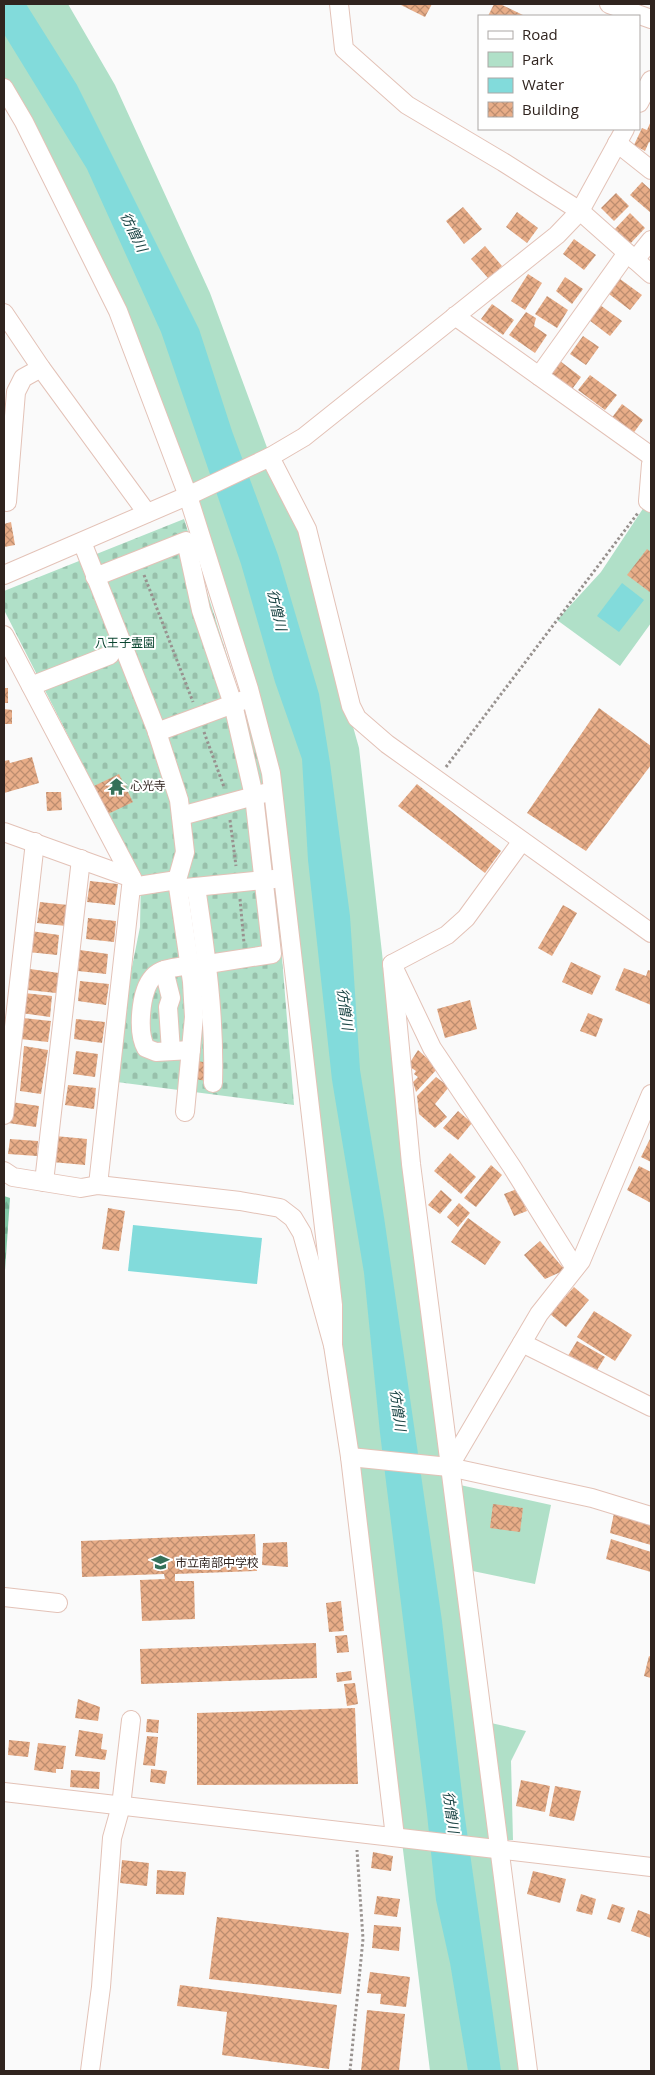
<svg xmlns="http://www.w3.org/2000/svg" width="655" height="2075" font-family="'Open Sans','Noto Sans JP',sans-serif">
  <defs>
    <pattern id="forest-firs" width="22" height="20" patternUnits="userSpaceOnUse" patternTransform="scale(1.25)"><rect width="22" height="20" fill="#84caa9"/><path d="M5 1l3.5 6h-7zM16 11l3.5 6h-7z" fill="#72ad91"/></pattern>
    <pattern id="cemetery-stones" width="16" height="16" patternUnits="userSpaceOnUse" patternTransform="scale(1.25)"><rect width="16" height="16" fill="#b0e0c8"/><path d="M2 7V4a2 2 0 0 1 4 0v3zM10 15v-3a2 2 0 0 1 4 0v3z" fill="#98c0ab"/></pattern>
    <pattern id="building-cross-hatch" width="8" height="8" patternUnits="userSpaceOnUse" patternTransform="scale(1.25)"><rect width="8" height="8" fill="#e8ad88"/><path d="M0 0l8 8M0 8l8-8" fill="none" stroke="#bc8d6f"/></pattern>
  </defs>
  <rect width="100%" height="100%" fill="#fafafa"/>
  <!-- green -->
  <g fill="#b0e0c8">
    <polygon points="4,4 68,4 115,85 210,293 300,537 359,748 412,1220 451,1483 551,1505 535,1584 463,1569 482,1721 526,1731 511,1761 513,1840 498,1840 528,2071 430,2071 280,842 211,558 131,345 4,88"/>
    <polygon points="648,501 651,503 651,623 620,666 557,620 601,572"/>
  </g>
  <!-- forest -->
  <polygon fill="url(#forest-firs)" points="4,1196 10,1198 4,1285"/>
  <!-- cemetery -->
  <polygon fill="url(#cemetery-stones)" points="184,519 268,786 294,1105 109,1081 140,927 141,875 108,814 4,610 4,591"/>
  <!-- water -->
  <g fill="#82dbdb">
    <polygon points="4,4 26,4 77,85 199,329 232,431 278,555 319,694 330,763 350,916 360,1070 384,1217 442,1621 464,1811 501,2071 468,2071 450,1963 436,1900 427,1814 380,1433 364,1273 332,1080 308,860 302,759 275,682 241,564 161,332 87,169 4,34"/>
    <polygon points="622,583 644,600 619,632 597,616"/>
    <polygon points="133,1225 262,1238 257,1284 128,1271"/>
  </g>
  <!-- building -->
  <g fill="url(#building-cross-hatch)">
    <polygon points="399,4 432,4 425,17"/>
    <polygon points="494,4 500,4 525,16 488,16"/>
    <polygon points="651,121 651,143 649,142 645,151 634,145 642,128 647,130"/>
    <polygon points="642,182 651,190 651,213 630,195"/>
    <polygon points="616,193 629,206 614,221 601,208"/>
    <polygon points="463,207 482,229 464,244 446,221"/>
    <polygon points="517,212 538,228 527,243 506,227"/>
    <polygon points="630,213 645,228 629,245 614,230"/>
    <polygon points="574,239 596,255 584,270 563,254"/>
    <polygon points="485,246 502,266 489,279 471,259"/>
    <polygon points="528,274 542,283 525,310 511,301"/>
    <polygon points="565,277 583,289 572,304 556,291"/>
    <polygon points="620,279 642,295 630,310 609,294"/>
    <polygon points="547,296 568,310 557,328 535,314"/>
    <polygon points="492,304 514,320 503,335 481,319"/>
    <polygon points="600,305 622,321 610,336 589,320"/>
    <polygon points="526,312 536,318 534,326 547,335 535,353 509,335"/>
    <polygon points="583,336 599,347 586,365 570,354"/>
    <polygon points="560,361 581,377 570,392 548,376"/>
    <polygon points="590,375 617,395 605,410 578,390"/>
    <polygon points="622,404 643,420 632,435 611,419"/>
    <polygon points="11,522 15,545 4,547 4,524"/>
    <polygon points="647,549 651,552 651,593 627,575"/>
    <rect x="4" y="688" width="4" height="15"/>
    <polygon points="599,708 651,746 651,765 586,851 527,813"/>
    <polygon points="4,709 12,710 12,724 4,724"/>
    <polygon points="32,757 39,783 4,793 4,761 9,760 10,763"/>
    <polygon points="119,774 133,802 108,814 94,786"/>
    <polygon points="417,784 501,851 485,873 398,806"/>
    <polygon points="46,792 61,792 62,810 47,811"/>
    <polygon points="90,881 118,884 115,905 87,902"/>
    <polygon points="40,902 68,905 66,926 37,923"/>
    <polygon points="563,905 577,913 552,956 538,948"/>
    <polygon points="88,918 116,921 114,942 86,939"/>
    <polygon points="31,931 59,935 57,955 28,952"/>
    <polygon points="80,950 108,954 106,974 78,971"/>
    <polygon points="571,962 601,976 592,995 562,982"/>
    <polygon points="624,968 646,976 648,970 651,971 651,1005 615,990"/>
    <polygon points="30,969 59,973 56,993 28,990"/>
    <polygon points="80,981 109,984 106,1005 78,1001"/>
    <polygon points="24,993 52,996 50,1017 21,1013"/>
    <polygon points="470,1000 477,1029 445,1038 437,1009"/>
    <polygon points="588,1013 603,1019 596,1037 580,1031"/>
    <polygon points="23,1018 51,1021 48,1042 20,1039"/>
    <polygon points="76,1019 105,1022 102,1043 74,1039"/>
    <polygon points="24,1046 48,1050 41,1094 20,1091"/>
    <polygon points="418,1050 438,1068 416,1092 413,1082 418,1077 414,1074 416,1071 410,1067 411,1061"/>
    <polygon points="76,1051 98,1054 95,1077 73,1074"/>
    <polygon points="196,1061 211,1063 207,1081 194,1079"/>
    <polygon points="436,1077 449,1087 435,1104 447,1117 435,1128 419,1114 417,1096"/>
    <polygon points="68,1085 96,1088 94,1109 65,1105"/>
    <polygon points="11,1102 39,1106 36,1127 8,1123"/>
    <polygon points="458,1111 472,1123 458,1140 443,1128"/>
    <polygon points="55,1136 87,1139 85,1165 52,1162"/>
    <polygon points="651,1137 651,1162 641,1157"/>
    <polygon points="10,1139 38,1141 37,1156 8,1154"/>
    <polygon points="450,1153 476,1177 461,1194 434,1171"/>
    <polygon points="491,1165 502,1175 476,1207 464,1198"/>
    <polygon points="639,1166 651,1172 651,1203 627,1190"/>
    <polygon points="517,1189 527,1211 514,1216 504,1194"/>
    <polygon points="441,1190 452,1200 440,1214 428,1205"/>
    <polygon points="459,1203 470,1213 458,1227 447,1217"/>
    <polygon points="108,1208 125,1211 119,1251 102,1249"/>
    <polygon points="468,1218 501,1242 485,1265 451,1242"/>
    <polygon points="540,1241 565,1270 545,1279 524,1255"/>
    <polygon points="574,1287 589,1300 566,1327 550,1314"/>
    <polygon points="594,1311 632,1335 615,1361 577,1337"/>
    <polygon points="577,1341 605,1357 594,1375 566,1359"/>
    <polygon points="493,1504 523,1508 520,1532 490,1528"/>
    <polygon points="614,1513 651,1525 651,1545 610,1533"/>
    <polygon points="255,1534 257,1571 175,1574 175,1581 194,1581 195,1619 142,1621 140,1580 165,1579 164,1574 82,1577 81,1541"/>
    <polygon points="611,1539 651,1552 651,1572 606,1559"/>
    <polygon points="287,1542 288,1567 262,1565 263,1543"/>
    <polygon points="341,1601 344,1631 329,1632 326,1603"/>
    <polygon points="347,1635 349,1652 337,1653 335,1636"/>
    <polygon points="316,1643 317,1678 141,1684 140,1649"/>
    <polygon points="649,1656 651,1657 651,1678 644,1676"/>
    <polygon points="351,1671 352,1680 337,1682 336,1673"/>
    <polygon points="355,1683 358,1704 347,1706 344,1684"/>
    <polygon points="78,1699 100,1707 98,1721 75,1718"/>
    <polygon points="355,1708 358,1784 197,1785 197,1713"/>
    <polygon points="147,1719 159,1720 158,1733 146,1732"/>
    <polygon points="79,1730 103,1734 101,1749 107,1750 105,1760 75,1756"/>
    <polygon points="147,1736 158,1737 155,1766 143,1765"/>
    <polygon points="9,1740 30,1742 28,1757 8,1755"/>
    <polygon points="38,1743 66,1746 63,1769 56,1769 56,1773 34,1770"/>
    <polygon points="151,1769 167,1771 165,1784 150,1782"/>
    <polygon points="71,1770 100,1772 99,1789 70,1787"/>
    <polygon points="521,1780 550,1786 545,1812 516,1806"/>
    <polygon points="555,1786 581,1791 574,1821 549,1816"/>
    <polygon points="373,1852 393,1856 391,1871 371,1868"/>
    <polygon points="122,1860 149,1863 147,1886 120,1883"/>
    <polygon points="157,1870 186,1872 184,1895 156,1894"/>
    <polygon points="533,1871 566,1879 560,1903 527,1894"/>
    <polygon points="581,1894 596,1899 592,1915 576,1911"/>
    <polygon points="377,1896 400,1899 397,1917 374,1914"/>
    <polygon points="612,1904 625,1908 620,1923 607,1919"/>
    <polygon points="638,1910 651,1915 651,1938 631,1931"/>
    <polygon points="217,1917 349,1933 341,1994 209,1979"/>
    <polygon points="374,1925 401,1927 399,1951 372,1948"/>
    <polygon points="370,1972 410,1977 406,2007 380,2004 381,1994 367,1993"/>
    <polygon points="180,1985 337,2005 329,2069 222,2055 227,2012 177,2006"/>
    <polygon points="367,2010 405,2014 399,2071 361,2071"/>
  </g>
  <g fill="none" stroke-linecap="round" stroke-linejoin="round">
    <defs>
      <g id="minor">
        <polyline points="339,4 344,49 407,105 503,162 580,211 651,274"/>
        <polyline points="609,4 651,19"/>
        <polyline points="4,88 24,122 118,311 188,496 249,689 271,773 333,1305 333,1345"/>
        <polyline points="639,103 651,80"/>
        <polyline points="617,143 651,170"/>
        <polyline points="635,260 651,240"/>
        <polyline points="4,313 41,368 147,513"/>
        <polyline points="455,316 651,456"/>
        <polyline points="539,376 627,253"/>
        <polyline points="270,457 307,529 351,706 357,718 387,744 651,933"/>
        <polyline points="651,464 648,501 651,503"/>
        <polyline points="7,502 16,392 23,378 41,368"/>
        <polyline points="82,542 156,729 179,800 185,852 177,880"/>
        <polyline points="4,575 194,493 270,457 304,437 557,235 580,211 625,129"/>
        <polyline points="95,577 186,541 201,610 233,704 254,796 272,954 208,964"/>
        <polyline points="4,635 132,878 98,1185"/>
        <polyline points="31,686 110,655"/>
        <polyline points="157,732 244,700"/>
        <polyline points="181,816 265,793"/>
        <polyline points="4,832 132,878"/>
        <polyline points="522,841 466,918 447,935 392,964 432,1048 512,1167 575,1268"/>
        <polyline points="132,887 177,880 192,982 194,1017 185,1112"/>
        <path d="M196 887C206 953 215 1017 213 1083"/>
        <polyline points="185,888 274,879"/>
        <polyline points="392,964 411,1164 528,2071"/>
        <path d="M190 965C179 967 160 968 153 977 140 991 137 1033 146 1048L156 1052 191 1050"/>
        <polyline points="164,970 171,998 168,1007 171,1051"/>
        <polyline points="4,1115 35,842"/>
        <polyline points="4,1171 13,1177 81,1188 98,1185 240,1201 280,1208 293,1218 302,1233 333,1345 350,1457 395,1837"/>
        <polyline points="44,1182 81,859"/>
        <polyline points="522,1343 651,1407"/>
        <polyline points="350,1457 449,1467 592,1498 651,1516"/>
        <polyline points="449,1467 539,1314 581,1261 651,1094"/>
        <polyline points="4,1597 58,1603"/>
        <polyline points="4,1792 651,1867"/>
        <polyline points="90,2071 101,1987 112,1838 121,1806 131,1720"/>
      </g>
    </defs>
    <!-- minor casing -->
    <use href="#minor" stroke="#e3c2b7" stroke-width="20"/>
    <!-- path -->
    <g stroke="#98928f" stroke-width="3" stroke-dasharray="2.5 2.5" stroke-linecap="butt">
      <polyline points="144,575 193,702"/>
      <polyline points="204,732 224,787"/>
      <polyline points="446,767 638,513"/>
      <polyline points="230,820 236,866"/>
      <polyline points="240,899 244,943"/>
      <polyline points="350,2071 363,1939 357,1850"/>
    </g>
    <!-- minor -->
    <use href="#minor" stroke="#fff" stroke-width="18"/>
  </g>
  <!-- icons -->
  <defs>
    <symbol id="temple-bare" viewBox="-9 -9 18 18"><path d="M0-6L5-2H3V0L6.5 2.5H4V6H1.5V3h-3V6H-4V2.5H-6.5L-3 0V-2H-5Z" fill="#357059" stroke="#fff" stroke-width="2.5" paint-order="stroke"/></symbol>
    <symbol id="school-bare" viewBox="-9 -9 18 18"><path d="M0-5L7-2L0 1L-7-2ZM-4 1L0 2.5L4 1V4Q0 6-4 4Z" fill="#357059" stroke="#fff" stroke-width="2.5" paint-order="stroke"/></symbol>
  </defs>
  <g fill-rule="evenodd">
    <use href="#temple-bare" x="104" y="774" width="25" height="25"/>
    <use href="#school-bare" x="148" y="1550" width="25" height="25"/>
  </g>
  <g text-anchor="middle" stroke-width="4" stroke-linejoin="round" paint-order="stroke">
    <!-- park labels -->
    <g font-size="12" fill="#0a4530" stroke="#fff">
      <text x="125" y="647">八王子霊園</text>
    </g>
    <!-- poi labels -->
    <g font-size="12" fill="#30241f" stroke="#fff" text-anchor="start">
      <text x="130" y="790">心光寺</text>
      <text x="175" y="1567">市立南部中学校</text>
    </g>
    <!-- water labels -->
    <g font-size="14" font-style="italic" fill="#1b4545" stroke="#fff">
      <text transform="translate(134 232) rotate(64)" y="5">彷僧川</text>
      <text transform="translate(277 610) rotate(77)" y="5">彷僧川</text>
      <text transform="translate(345 1009) rotate(82)" y="5">彷僧川</text>
      <text transform="translate(398 1410) rotate(82)" y="5">彷僧川</text>
      <text transform="translate(451 1812) rotate(82)" y="5">彷僧川</text>
    </g>
  </g>
  <!-- border -->
  <rect width="655" height="2075" fill="none" stroke="#30241f" stroke-width="10"/>
  <!-- legend -->
  <rect x="478" y="15" width="162" height="115" fill="#ffffff" stroke="#aca7a5"/>
  <rect x="488" y="31" width="25" height="8" fill="#ffffff" stroke="#aca7a5"/>
  <text x="522" y="40" font-size="15" fill="#30241f">Road</text>
  <rect x="488" y="52" width="25" height="15" fill="#b0e0c8" stroke="#aca7a5"/>
  <text x="522" y="65" font-size="15" fill="#30241f">Park</text>
  <rect x="488" y="78" width="25" height="15" fill="#82dbdb" stroke="#aca7a5"/>
  <text x="522" y="90" font-size="15" fill="#30241f">Water</text>
  <rect x="488" y="102" width="25" height="15" fill="url(#building-cross-hatch)" stroke="#aca7a5"/>
  <text x="522" y="115" font-size="15" fill="#30241f">Building</text>
</svg>
